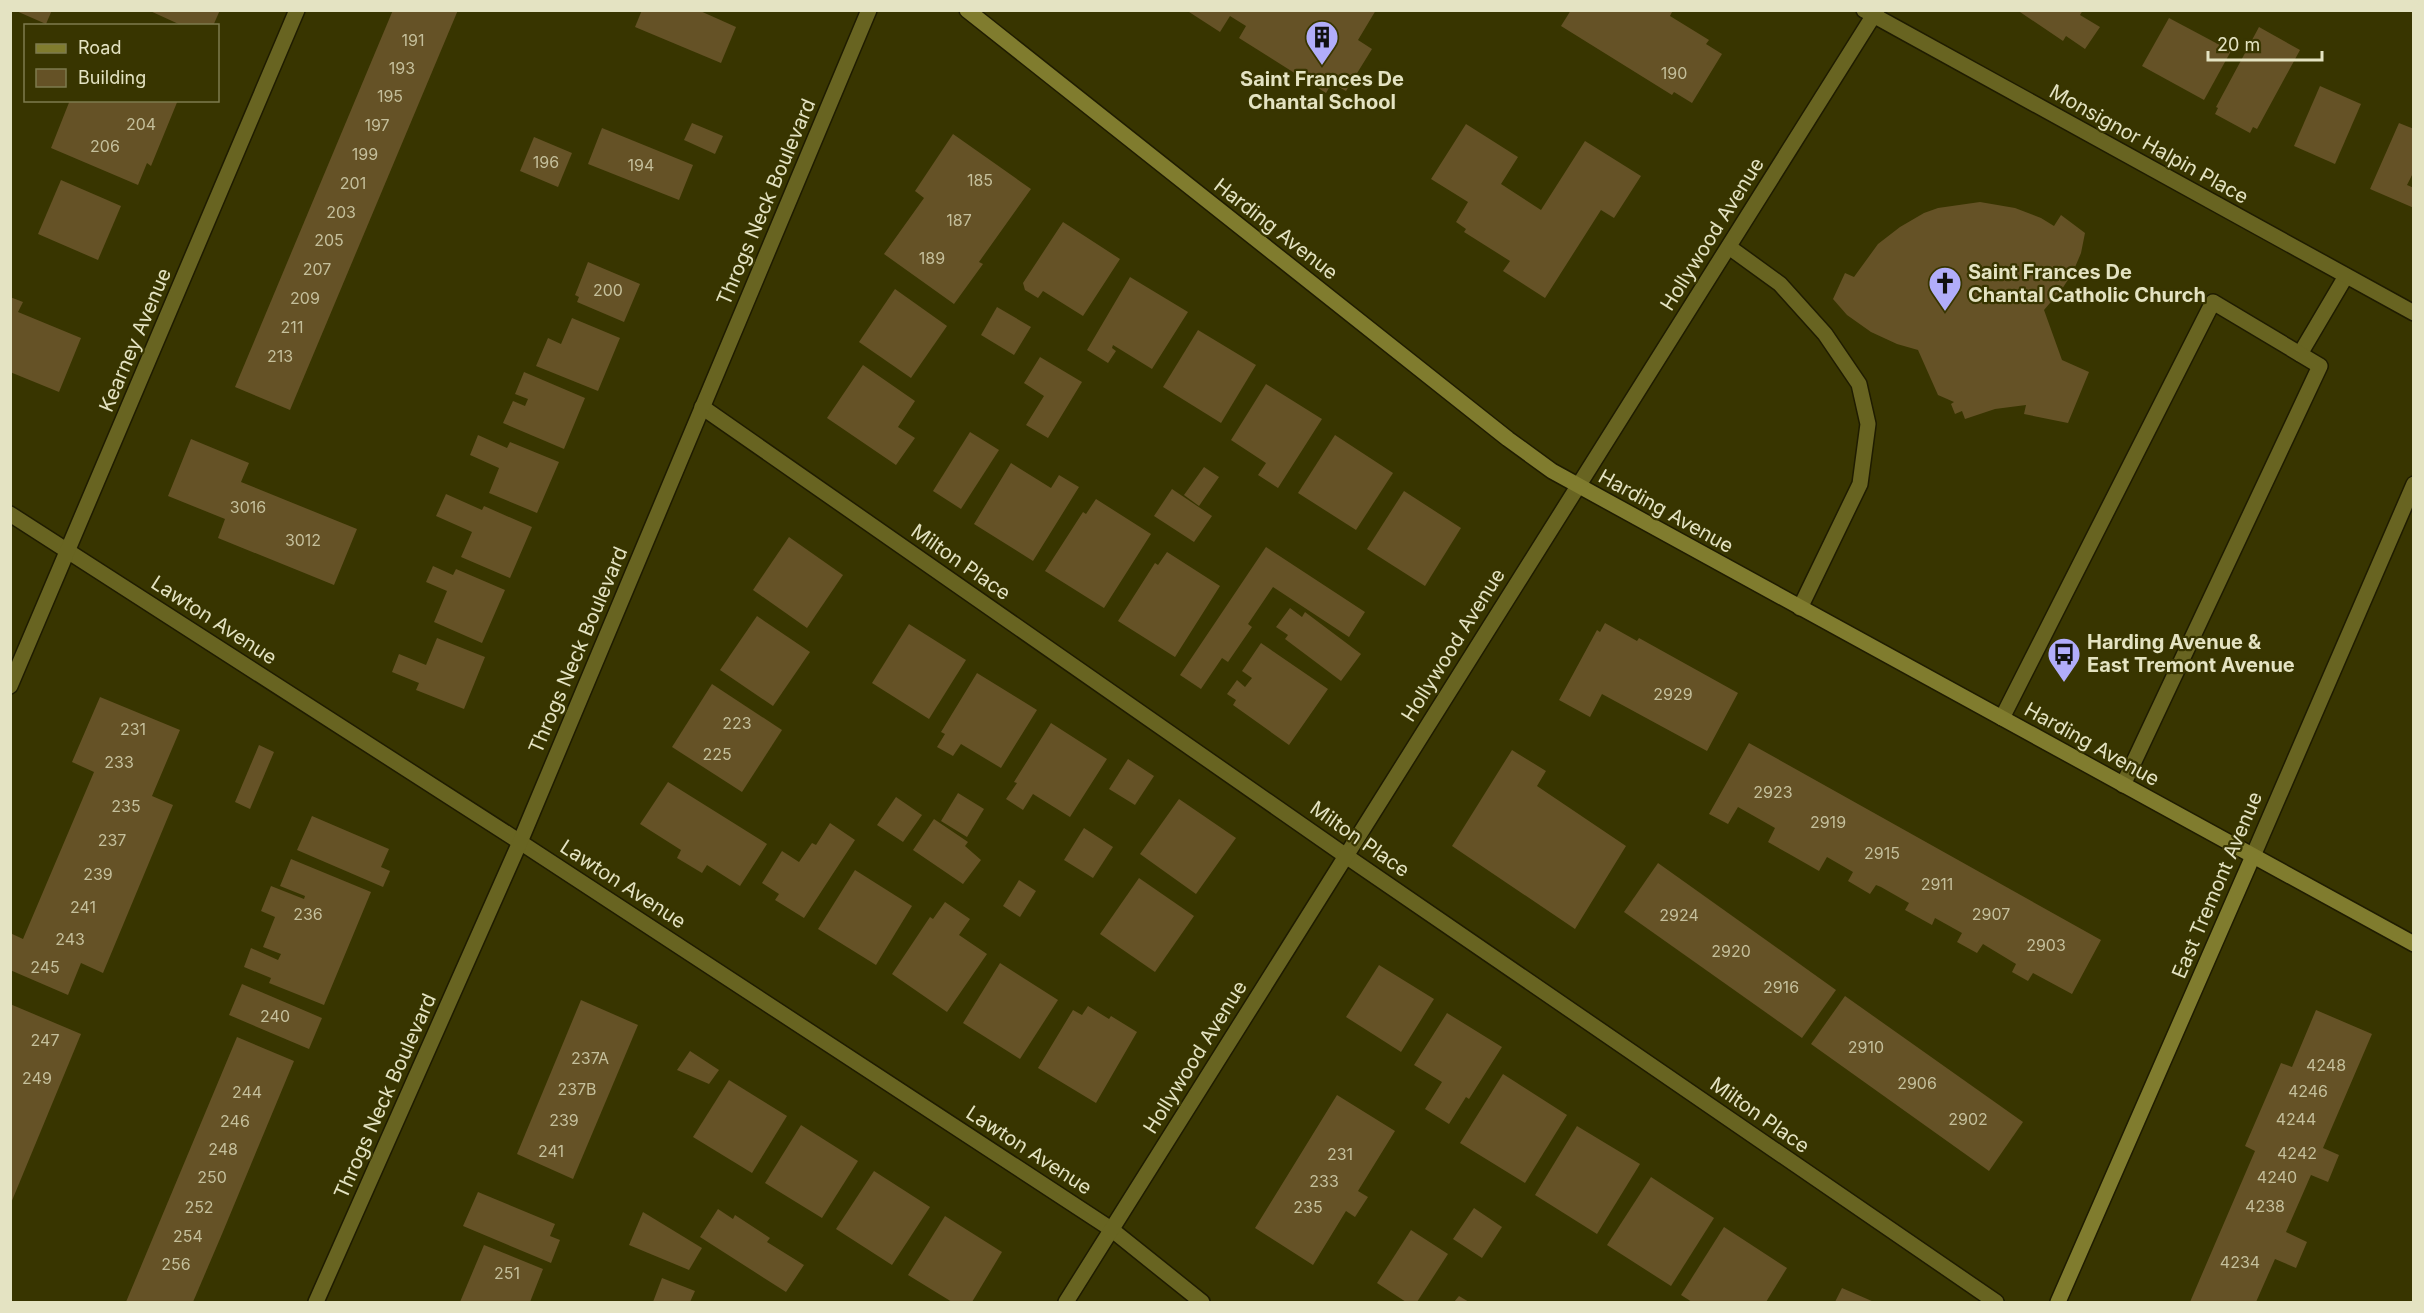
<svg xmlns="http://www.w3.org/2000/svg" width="2424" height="1313" font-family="Inter,sans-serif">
  <rect width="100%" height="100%" fill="#383500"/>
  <!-- building -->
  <g fill="#655226">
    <polygon points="14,10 52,10 46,24"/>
    <polygon points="148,10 220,10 213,26 183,26"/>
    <polygon points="393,10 458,10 290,410 235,387"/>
    <polygon points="642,10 698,10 736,27 721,63 635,27"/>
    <polygon points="1186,10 1376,10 1358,40 1372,49 1346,91 1332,83 1326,93 1239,38 1246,26 1230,16 1220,32"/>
    <polygon points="1571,10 1673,10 1670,16 1709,40 1706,44 1722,54 1692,103 1674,92 1672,95 1561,26"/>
    <polygon points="2017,10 2083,10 2080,15 2100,27 2085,49 2066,36 2063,41"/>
    <polygon points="2169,18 2231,51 2204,100 2142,66"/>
    <polygon points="2259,27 2300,50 2257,129 2253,127 2250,133 2215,114 2218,108 2216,107"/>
    <polygon points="2320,86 2361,104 2335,164 2294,146"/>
    <polygon points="70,100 178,100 151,166 147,163 138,185 51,148"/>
    <polygon points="692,123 723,136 715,154 684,140"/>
    <polygon points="2399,123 2414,129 2414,171 2407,185 2414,188 2414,208 2370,189"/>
    <polygon points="1466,124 1518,157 1501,184 1541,210 1585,141 1641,176 1614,218 1601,210 1545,298 1503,271 1510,261 1464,232 1466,229 1456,222 1468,202 1431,179"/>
    <polygon points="602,128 693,165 679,200 588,164"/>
    <polygon points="953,134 1031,189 979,262 983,264 954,304 884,254 924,198 915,191"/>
    <polygon points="534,137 572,153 558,187 520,171"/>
    <polygon points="61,180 121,206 98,260 38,234"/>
    <polygon points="1980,202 2015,208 2041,218 2054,226 2061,215 2085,233 2081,253 2073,272 2062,289 2044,310 2062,360 2089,372 2068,423 2024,414 2026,405 1995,409 1965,419 1962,411 1955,414 1951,404 1954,402 1938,395 1918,350 1897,344 1871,332 1847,315 1833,299 1845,273 1854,277 1878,244 1900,227 1924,213 1938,208"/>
    <polygon points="1063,222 1120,259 1083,316 1043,291 1038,298 1025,290 1023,283"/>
    <polygon points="588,262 640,284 624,322 577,302 579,297 575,295"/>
    <polygon points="1130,277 1188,312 1152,369 1113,345 1112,348 1116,351 1108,363 1087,350"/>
    <polygon points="895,289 947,326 911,378 859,342"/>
    <polygon points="10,297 23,302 18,312 81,338 59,392 10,372"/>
    <polygon points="997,307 1031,327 1014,355 981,335"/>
    <polygon points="572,318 620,338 598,391 536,366 548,338 561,344"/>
    <polygon points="1198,330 1256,365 1221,423 1163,387"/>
    <polygon points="1040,357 1082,382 1048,438 1026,425 1044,396 1024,383"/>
    <polygon points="863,365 915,401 898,427 915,438 896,465 827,418"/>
    <polygon points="524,372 585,398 564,449 503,423 513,401 525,406 528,399 515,394"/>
    <polygon points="1266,384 1322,419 1278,488 1258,475 1266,463 1231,440"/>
    <polygon points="970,432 999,450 961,509 933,491"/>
    <polygon points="478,435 507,448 510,442 559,462 537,513 489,493 499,468 470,455"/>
    <polygon points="1335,435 1393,473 1356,530 1298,493"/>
    <polygon points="191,439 249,463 241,482 357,529 334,585 218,538 225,519 168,496"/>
    <polygon points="1011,463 1051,488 1059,475 1079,487 1033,561 974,524"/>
    <polygon points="1204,467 1219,477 1199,506 1184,495"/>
    <polygon points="1172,489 1212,516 1194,542 1154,516"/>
    <polygon points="1404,491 1461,528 1425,586 1367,549"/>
    <polygon points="446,494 482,510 484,506 532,527 510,578 461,557 472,532 436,516"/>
    <polygon points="1096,499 1151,534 1104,608 1045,571 1083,512 1086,514"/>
    <polygon points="789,537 843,575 807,628 753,590"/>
    <polygon points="1266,547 1365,612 1349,637 1273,587 1248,624 1252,627 1228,662 1222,658 1201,689 1180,675"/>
    <polygon points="1167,552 1220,586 1175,657 1118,621 1155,563 1158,565"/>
    <polygon points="433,566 453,575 456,569 505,590 482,643 434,622 447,591 426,582"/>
    <polygon points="1290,608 1302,617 1305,612 1361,654 1341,681 1285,639 1288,635 1276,627"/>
    <polygon points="757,616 810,652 773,706 720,670"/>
    <polygon points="1605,623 1637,641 1639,638 1738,693 1707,751 1602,694 1590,717 1559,700 1597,630 1600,632"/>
    <polygon points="909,624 966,660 929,719 872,683"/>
    <polygon points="437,638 485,657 464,709 416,690 419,683 392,672 399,654 426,665"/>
    <polygon points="1261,643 1328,689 1289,745 1233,705 1236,700 1227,694 1237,680 1245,687 1252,678 1242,671"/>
    <polygon points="977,673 1037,710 1001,768 961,744 953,756 937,747 945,734 941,732"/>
    <polygon points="712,684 782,730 742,792 672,747"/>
    <polygon points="100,697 180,730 152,796 173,805 103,973 81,963 68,995 10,970 10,933 23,939 94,772 72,762"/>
    <polygon points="1051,723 1107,759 1070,817 1033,794 1023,810 1006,799 1017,783 1014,782"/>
    <polygon points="1749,743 2101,940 2072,994 2033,973 2028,981 2012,972 2016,964 1983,944 1977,953 1957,942 1962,933 1935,918 1932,925 1905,910 1909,903 1881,887 1876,885 1870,894 1848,881 1853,872 1827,857 1819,871 1791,855 1768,842 1775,828 1738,807 1728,824 1709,814"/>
    <polygon points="259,745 274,752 250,809 235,802"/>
    <polygon points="1512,750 1546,771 1537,786 1626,846 1575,929 1452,846"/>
    <polygon points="1128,759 1154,776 1135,805 1109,789"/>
    <polygon points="668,782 767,844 740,886 707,865 702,873 677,858 681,850 640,824"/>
    <polygon points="958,793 984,809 967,837 941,821"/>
    <polygon points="896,797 922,815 903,842 877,825"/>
    <polygon points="1179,799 1236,838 1196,894 1140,854"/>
    <polygon points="312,816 389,849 381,867 390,871 383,887 297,850"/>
    <polygon points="934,819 968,842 965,846 981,860 963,884 913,850"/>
    <polygon points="830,823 855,840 804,918 775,900 779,894 762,883 782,851 799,862 812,843 816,845"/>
    <polygon points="1084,828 1113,847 1093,878 1064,860"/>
    <polygon points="291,859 371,892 324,1005 269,983 271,978 244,967 251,948 278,960 281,954 263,947 275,917 261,911 271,886 304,899 305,896 280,886"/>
    <polygon points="1658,863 1836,990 1802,1038 1624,912"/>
    <polygon points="855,870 912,906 876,965 818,929"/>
    <polygon points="1139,878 1194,916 1155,972 1100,934"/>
    <polygon points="1019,880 1036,891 1020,917 1003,906"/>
    <polygon points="945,902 970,919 959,935 987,954 947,1012 892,974 930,917 933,919"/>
    <polygon points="1000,963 1058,1000 1020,1059 963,1023"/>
    <polygon points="1379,965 1434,999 1401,1052 1346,1017"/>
    <polygon points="242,984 322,1018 309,1049 229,1015"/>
    <polygon points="1845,996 2023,1122 1989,1171 1811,1044"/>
    <polygon points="581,1000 638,1025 573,1179 517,1154"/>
    <polygon points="10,1004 81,1034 11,1203 10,1203"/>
    <polygon points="1088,1006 1109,1019 1111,1016 1137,1032 1096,1103 1038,1068 1073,1010 1082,1015"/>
    <polygon points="2316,1010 2372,1034 2323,1148 2339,1155 2328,1182 2311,1175 2286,1232 2307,1242 2296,1268 2275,1259 2256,1302 2190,1302 2255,1151 2245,1146 2281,1063 2292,1067"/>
    <polygon points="1447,1013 1502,1047 1469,1099 1466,1097 1449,1124 1425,1109 1442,1082 1414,1065"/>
    <polygon points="237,1037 294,1061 222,1234 193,1302 126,1302"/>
    <polygon points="690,1051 719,1070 709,1084 677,1070"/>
    <polygon points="1503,1074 1567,1115 1525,1183 1460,1143"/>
    <polygon points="729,1080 787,1116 752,1173 693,1137"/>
    <polygon points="1337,1095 1395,1131 1358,1191 1368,1197 1355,1217 1346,1211 1313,1265 1255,1228"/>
    <polygon points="801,1125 858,1161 822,1218 765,1183"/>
    <polygon points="1577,1126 1640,1164 1597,1234 1535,1195"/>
    <polygon points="874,1171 930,1207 892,1265 836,1229"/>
    <polygon points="1651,1177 1714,1218 1671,1286 1607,1245"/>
    <polygon points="478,1192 555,1224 550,1236 560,1240 551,1263 463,1226"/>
    <polygon points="1474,1208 1502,1227 1482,1258 1453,1239"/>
    <polygon points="718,1209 733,1219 735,1215 770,1238 767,1242 804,1265 786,1292 700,1237"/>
    <polygon points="643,1212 702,1248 689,1270 629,1245"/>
    <polygon points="945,1216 1002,1252 972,1302 952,1302 908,1275"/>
    <polygon points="1724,1227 1787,1268 1766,1302 1692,1302 1681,1295"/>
    <polygon points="1411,1230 1448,1254 1417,1302 1406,1302 1377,1283"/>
    <polygon points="484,1245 543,1269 530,1302 460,1302"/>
    <polygon points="662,1278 695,1291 690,1302 653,1302"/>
    <polygon points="1842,1288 1874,1302 1835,1302"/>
    <polygon points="1459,1296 1469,1302 1454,1302"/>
  </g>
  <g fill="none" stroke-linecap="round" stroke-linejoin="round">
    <defs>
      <g id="lane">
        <polyline points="1729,247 1780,284 1825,334 1859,384 1868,424 1860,484 1800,608"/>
        <polyline points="2300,354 2346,276"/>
        <polyline points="2002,718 2213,302 2320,366 2123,785"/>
      </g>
      <g id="street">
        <polyline points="1864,10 2414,313"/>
        <polyline points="702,407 1346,856 1996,1302"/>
        <polyline points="10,514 520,842 1111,1229 1202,1302"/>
        <polyline points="10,686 297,10"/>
        <polyline points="2253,856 2414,484"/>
        <polyline points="316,1302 520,842 869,10"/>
        <polyline points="1066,1302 1877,10"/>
      </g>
      <g id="secondary">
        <polyline points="967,10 1508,439 1552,471 2414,944"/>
        <polyline points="2058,1302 2253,856"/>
      </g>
    </defs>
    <!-- lane casing -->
    <use href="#lane" stroke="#1f1c00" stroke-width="18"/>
    <!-- street casing -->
    <use href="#street" stroke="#1f1c00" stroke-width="18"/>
    <!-- secondary casing -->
    <use href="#secondary" stroke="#1f1c00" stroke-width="18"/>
    <!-- lane -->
    <use href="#lane" stroke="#686421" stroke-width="15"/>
    <!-- street -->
    <use href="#street" stroke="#686421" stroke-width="15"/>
    <!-- secondary -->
    <use href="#secondary" stroke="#807c2e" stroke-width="15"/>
  </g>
  <!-- icons -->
  <defs>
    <symbol id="building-pin" viewBox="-11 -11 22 30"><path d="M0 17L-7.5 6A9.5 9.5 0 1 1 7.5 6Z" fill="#b1adfa" stroke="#383500"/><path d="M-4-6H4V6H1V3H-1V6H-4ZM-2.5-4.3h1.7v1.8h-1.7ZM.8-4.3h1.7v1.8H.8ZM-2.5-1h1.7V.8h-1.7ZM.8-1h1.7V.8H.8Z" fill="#111"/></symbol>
    <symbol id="church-pin" viewBox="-11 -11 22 30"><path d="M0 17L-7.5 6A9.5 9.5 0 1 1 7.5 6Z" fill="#b1adfa" stroke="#383500"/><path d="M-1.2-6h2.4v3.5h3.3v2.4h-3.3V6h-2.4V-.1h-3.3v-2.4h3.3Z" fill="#111"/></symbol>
    <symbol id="bus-pin" viewBox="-11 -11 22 30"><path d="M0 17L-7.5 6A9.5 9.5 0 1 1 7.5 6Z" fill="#b1adfa" stroke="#383500"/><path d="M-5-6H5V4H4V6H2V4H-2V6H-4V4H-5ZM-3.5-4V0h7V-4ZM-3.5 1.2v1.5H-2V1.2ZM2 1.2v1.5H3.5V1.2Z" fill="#111"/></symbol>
  </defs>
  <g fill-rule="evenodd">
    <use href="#building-pin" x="1303" y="18" width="38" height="52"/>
    <use href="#church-pin" x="1926" y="264" width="38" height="52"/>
    <use href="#bus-pin" x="2045" y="635" width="38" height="52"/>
  </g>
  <g text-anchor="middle" stroke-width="4.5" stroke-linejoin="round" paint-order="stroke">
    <!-- number labels -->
    <g font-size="16" fill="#c4bf9b">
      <text x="413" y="46">191</text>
      <text x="402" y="74">193</text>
      <text x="1674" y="79">190</text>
      <text x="390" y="102">195</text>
      <text x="141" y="130">204</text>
      <text x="377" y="131">197</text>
      <text x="105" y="152">206</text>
      <text x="365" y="160">199</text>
      <text x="546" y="168">196</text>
      <text x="641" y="171">194</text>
      <text x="980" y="186">185</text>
      <text x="353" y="189">201</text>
      <text x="341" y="218">203</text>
      <text x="959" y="226">187</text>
      <text x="329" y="246">205</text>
      <text x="932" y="264">189</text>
      <text x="317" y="275">207</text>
      <text x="608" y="296">200</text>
      <text x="305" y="304">209</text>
      <text x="292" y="333">211</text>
      <text x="280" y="362">213</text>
      <text x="248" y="513">3016</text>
      <text x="303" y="546">3012</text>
      <text x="1673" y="700">2929</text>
      <text x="737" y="729">223</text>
      <text x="133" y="735">231</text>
      <text x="717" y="760">225</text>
      <text x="119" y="768">233</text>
      <text x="1773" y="798">2923</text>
      <text x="126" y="812">235</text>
      <text x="1828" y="828">2919</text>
      <text x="112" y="846">237</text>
      <text x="1882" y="859">2915</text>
      <text x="98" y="880">239</text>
      <text x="1937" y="890">2911</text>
      <text x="83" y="913">241</text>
      <text x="308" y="920">236</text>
      <text x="1991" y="920">2907</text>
      <text x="1679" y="921">2924</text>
      <text x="70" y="945">243</text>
      <text x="2046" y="951">2903</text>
      <text x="1731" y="957">2920</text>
      <text x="45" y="973">245</text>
      <text x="1781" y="993">2916</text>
      <text x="275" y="1022">240</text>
      <text x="45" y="1046">247</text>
      <text x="1866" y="1053">2910</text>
      <text x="590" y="1064">237A</text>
      <text x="2326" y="1071">4248</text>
      <text x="37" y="1084">249</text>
      <text x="1917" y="1089">2906</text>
      <text x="577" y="1095">237B</text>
      <text x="2308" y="1097">4246</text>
      <text x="247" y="1098">244</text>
      <text x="1968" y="1125">2902</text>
      <text x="2296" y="1125">4244</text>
      <text x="564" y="1126">239</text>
      <text x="235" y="1127">246</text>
      <text x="223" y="1155">248</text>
      <text x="551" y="1157">241</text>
      <text x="2297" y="1159">4242</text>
      <text x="1340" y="1160">231</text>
      <text x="212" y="1183">250</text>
      <text x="2277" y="1183">4240</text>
      <text x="1324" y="1187">233</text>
      <text x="2265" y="1212">4238</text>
      <text x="199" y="1213">252</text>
      <text x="1308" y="1213">235</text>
      <text x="188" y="1242">254</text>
      <text x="2240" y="1268">4234</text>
      <text x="176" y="1270">256</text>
      <text x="507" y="1279">251</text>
    </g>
    <!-- poi labels -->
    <g font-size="20" font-weight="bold" fill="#e4e3c2" stroke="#383500" text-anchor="start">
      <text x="1322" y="86" text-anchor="middle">Saint Frances De<tspan x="1322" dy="23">Chantal School</tspan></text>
      <text x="1968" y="279">Saint Frances De<tspan x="1968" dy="23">Chantal Catholic Church</tspan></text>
      <text x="2087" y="649">Harding Avenue &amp;<tspan x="2087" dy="23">East Tremont Avenue</tspan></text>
    </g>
    <!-- street labels -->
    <g font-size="20" fill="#e4e3c2" stroke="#383500">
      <text transform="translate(2149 144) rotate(29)" y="7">Monsignor Halpin Place</text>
      <text transform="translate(766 202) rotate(-67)" y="7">Throgs Neck Boulevard</text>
      <text transform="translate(1276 229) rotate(38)" y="7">Harding Avenue</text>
      <text transform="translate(1712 234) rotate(-58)" y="7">Hollywood Avenue</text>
      <text transform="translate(135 340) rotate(-67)" y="7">Kearney Avenue</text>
      <text transform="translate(1666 511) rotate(29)" y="7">Harding Avenue</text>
      <text transform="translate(961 562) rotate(35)" y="7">Milton Place</text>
      <text transform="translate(214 620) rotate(33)" y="7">Lawton Avenue</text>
      <text transform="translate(1453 645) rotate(-58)" y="7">Hollywood Avenue</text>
      <text transform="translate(578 650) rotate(-67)" y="7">Throgs Neck Boulevard</text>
      <text transform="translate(2092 744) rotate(29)" y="7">Harding Avenue</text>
      <text transform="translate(1360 839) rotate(35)" y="7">Milton Place</text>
      <text transform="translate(623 884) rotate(33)" y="7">Lawton Avenue</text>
      <text transform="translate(2217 885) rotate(-67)" y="7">East Tremont Avenue</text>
      <text transform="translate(1195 1057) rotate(-58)" y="7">Hollywood Avenue</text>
      <text transform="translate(385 1096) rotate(-66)" y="7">Throgs Neck Boulevard</text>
      <text transform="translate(1760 1115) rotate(35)" y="7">Milton Place</text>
      <text transform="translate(1029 1150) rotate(33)" y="7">Lawton Avenue</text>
    </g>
  </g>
  <!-- border -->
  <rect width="2424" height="1313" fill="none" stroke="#e4e3c2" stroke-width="24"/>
  <!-- legend -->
  <rect x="24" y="24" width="195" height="78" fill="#383500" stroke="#7d7b4e" stroke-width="1.5"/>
  <rect x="36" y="44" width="30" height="9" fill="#807c2e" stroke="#7d7b4e" stroke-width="1.5"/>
  <text x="78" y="54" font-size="18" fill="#e4e3c2">Road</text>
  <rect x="36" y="69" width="30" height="18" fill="#655226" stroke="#7d7b4e" stroke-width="1.5"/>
  <text x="78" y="84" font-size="18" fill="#e4e3c2">Building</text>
  <!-- scale -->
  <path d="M2208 51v9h114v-9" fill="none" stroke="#e4e3c2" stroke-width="3"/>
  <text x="2217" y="51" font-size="18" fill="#e4e3c2" stroke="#383500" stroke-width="4.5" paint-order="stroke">20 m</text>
</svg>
